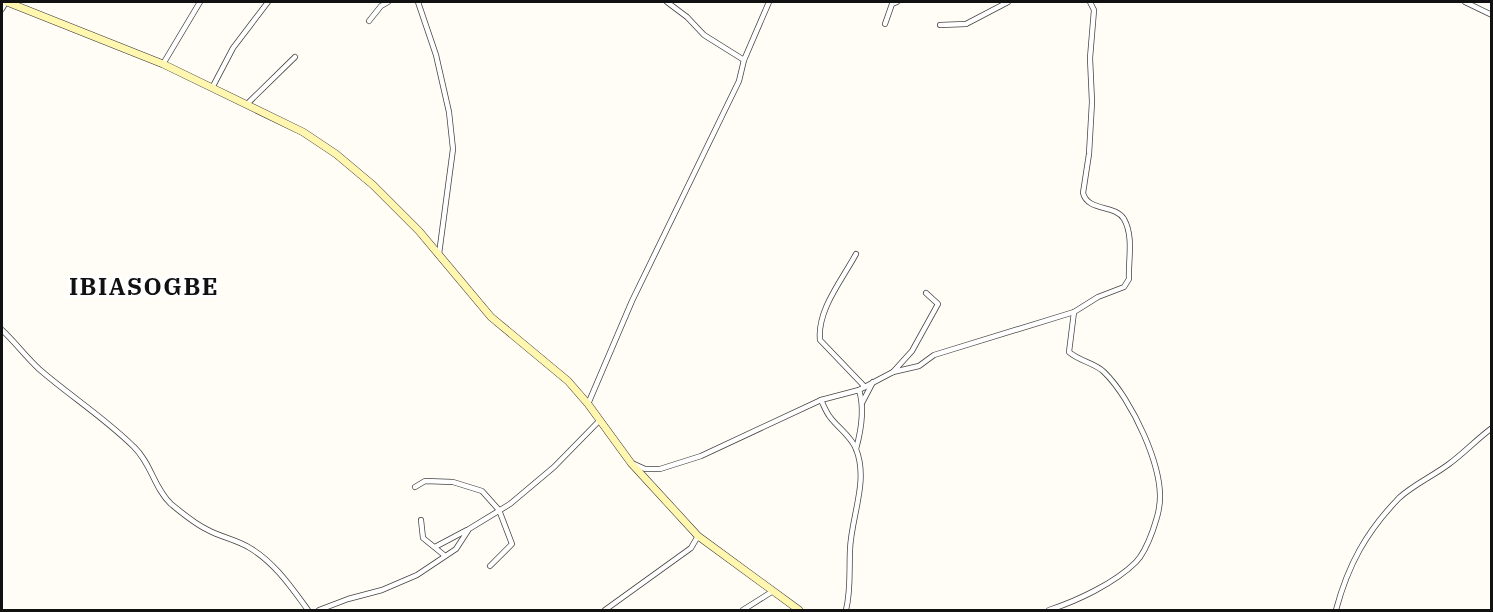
<svg xmlns="http://www.w3.org/2000/svg" width="1493" height="612" font-family="'IBM Plex Serif',serif">
  <rect width="100%" height="100%" fill="#fffdf5"/>
  <g fill="none" stroke-linecap="round" stroke-linejoin="round">
    <defs>
      <g id="street">
        <polyline points="418,2 436,55 449,112 453,149 439,254"/>
        <polyline points="667,2 687,17 704,35 744,60"/>
        <polyline points="1465,2 1492,15"/>
        <polyline points="2,9 6,2"/>
        <polyline points="369,21 381,6 388,2"/>
        <polyline points="885,24 892,4 897,2"/>
        <polyline points="940,25 966,24 1008,2"/>
        <polyline points="163,64 200,2"/>
        <polyline points="212,88 233,48 268,2"/>
        <polyline points="247,104 295,57"/>
        <path d="M856 254C842 280 817 310 820 340L865 387"/>
        <path d="M2 330C15 342 26 357 39 369 70 396 105 418 134 447 151 463 154 488 171 504 182 513 195 524 208 530 221 537 237 540 250 548 275 563 291 587 308 610"/>
        <polyline points="893,372 912,351 938,304 926,293"/>
        <path d="M821 400C824 406 826 412 830 417 838 428 851 436 856 449 869 481 851 517 850 550 849 571 851 590 846 610"/>
        <polyline points="862,403 873,382"/>
        <polyline points="588,404 632,301 739,81 744,60 769,2"/>
        <path d="M856 449C861 431 865 409 859 390"/>
        <path d="M634 464 645 469H660L701 456 821 400 859 390 893 372 919 366 934 355 1074 312 1098 297 1124 287 1129 279C1128 260 1134 237 1124 219 1115 204 1088 212 1083 193L1089 154 1092 102 1090 58 1094 10 1090 2"/>
        <polyline points="415,487 425,481 453,482 482,491 499,510 512,544 490,566"/>
        <polyline points="421,520 423,538 444,555"/>
        <polyline points="435,547 467,530"/>
        <polyline points="319,610 348,599 382,590 417,575 456,549 469,529 510,504 554,467 600,420"/>
        <polyline points="605,610 691,548 698,536"/>
        <polyline points="743,610 773,591"/>
        <path d="M1049 610C1077 601 1115 583 1136 562 1144 554 1149 541 1153 530 1155 523 1158 516 1159 508 1166 470 1131 398 1104 372 1095 363 1079 361 1069 352L1074 312"/>
        <path d="M1336 610C1348 565 1366 532 1399 498 1413 485 1433 476 1449 464 1464 453 1477 439 1492 428"/>
      </g>
      <polyline id="secondary" points="7,2 163,64 303,132 336,154 373,185 419,231 491,317 568,381 588,404 631,463 698,536 799,610"/>
    </defs>
    <!-- street casing -->
    <use href="#street" stroke="#444" stroke-width="6"/>
    <!-- secondary casing -->
    <use href="#secondary" stroke="#333" stroke-width="8"/>
    <!-- street -->
    <use href="#street" stroke="#fff" stroke-width="4.5"/>
    <!-- secondary -->
    <use href="#secondary" stroke="#fff6b0" stroke-width="7"/>
  </g>
  <g text-anchor="middle" stroke-width="6" stroke-linejoin="round" paint-order="stroke">
    <!-- district labels -->
    <g font-size="24" font-weight="bold" letter-spacing="1.5" fill="#111" stroke="#fff">
      <text x="144" y="295">IBIASOGBE</text>
    </g>
  </g>
  <!-- border -->
  <rect width="1493" height="612" fill="none" stroke="#111111" stroke-width="6"/>
</svg>
